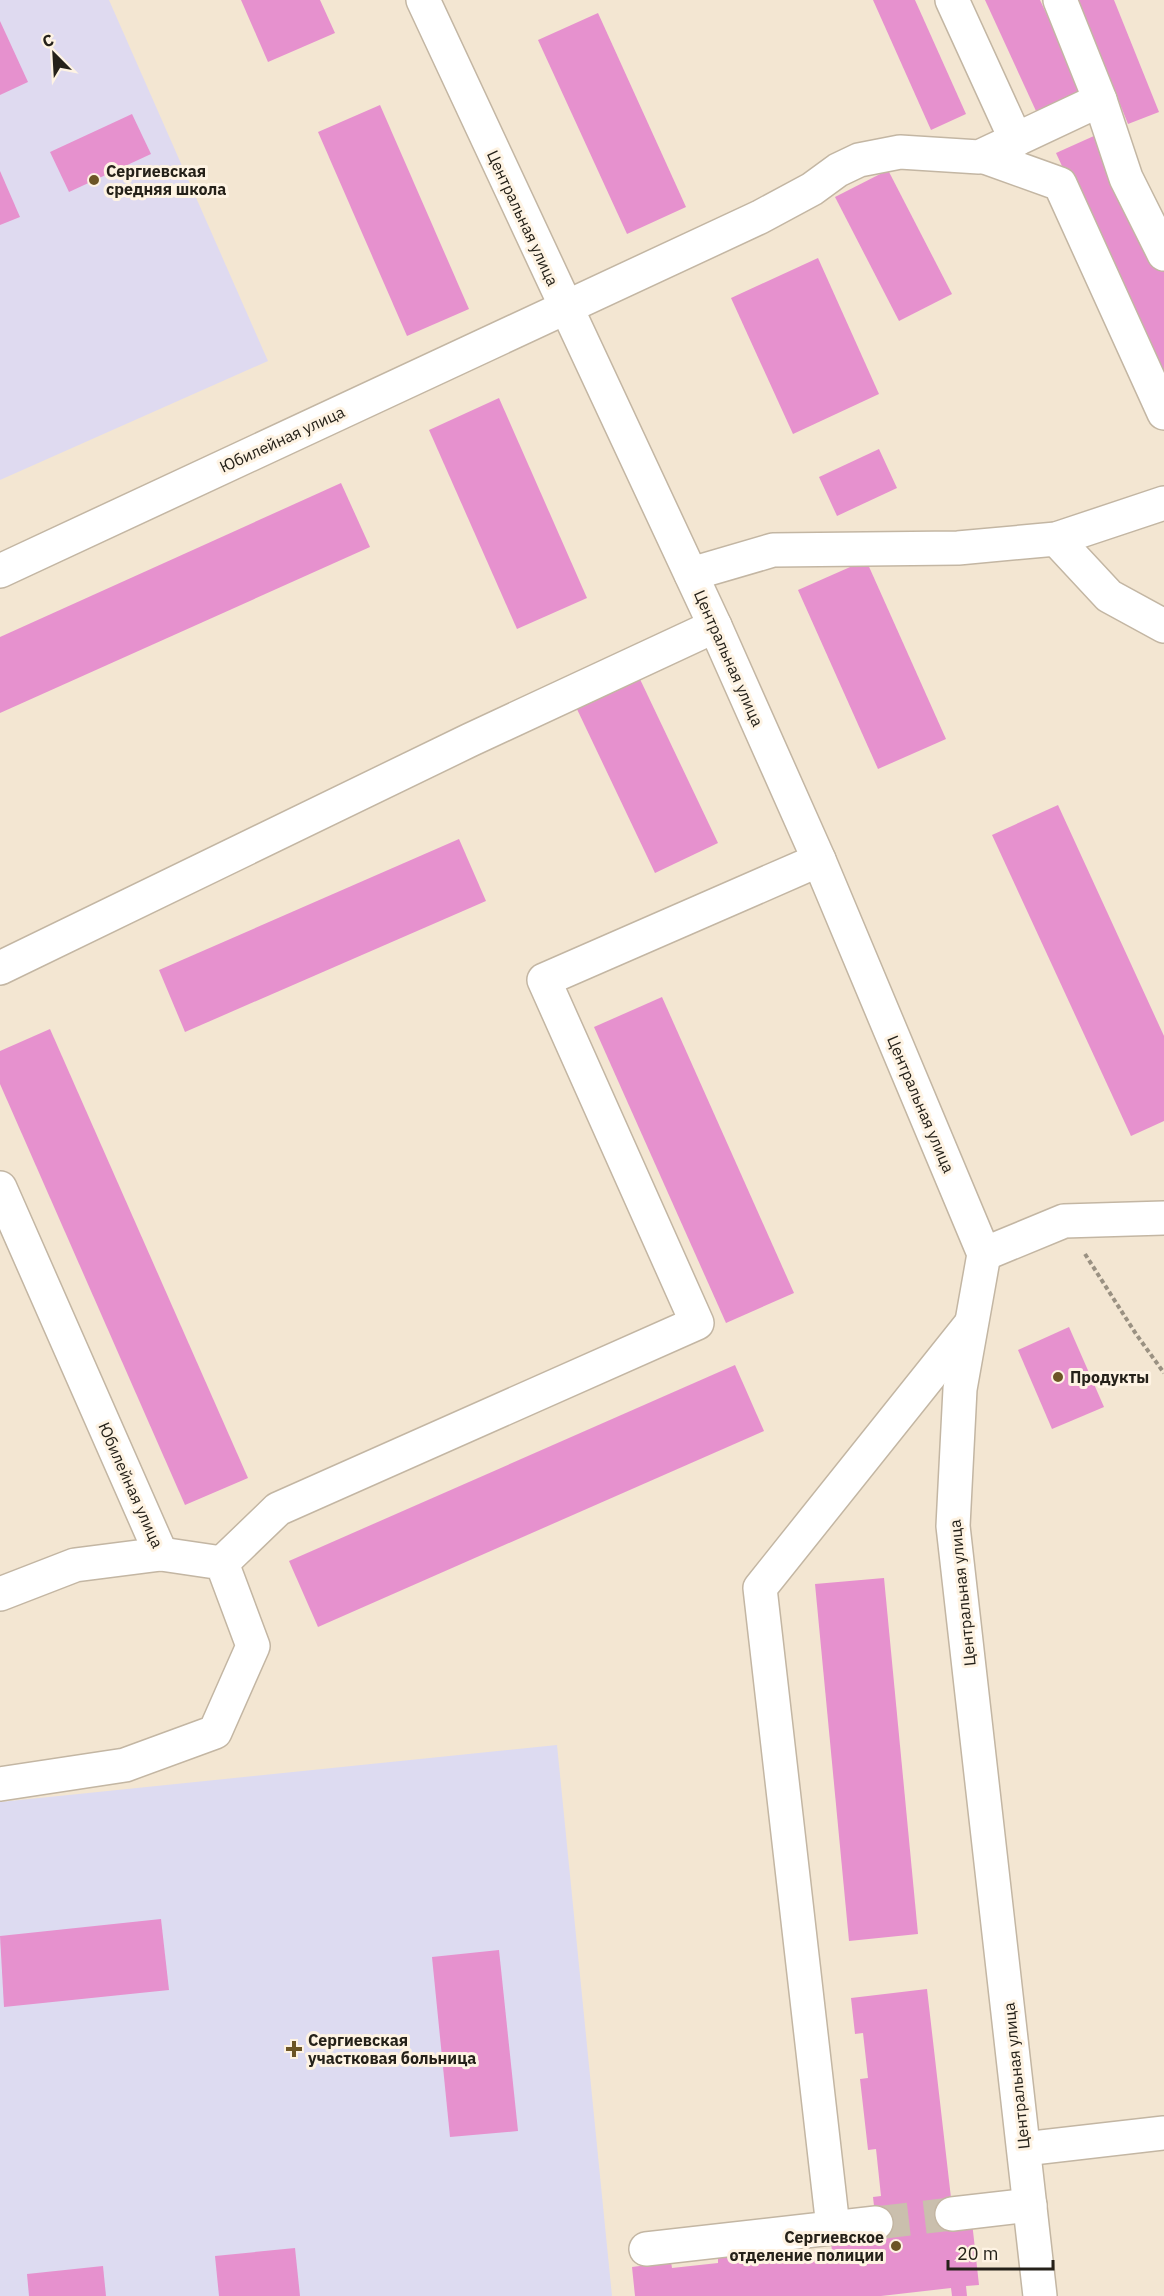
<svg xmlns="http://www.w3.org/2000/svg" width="1164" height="2296" font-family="'IBM Plex Sans',sans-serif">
  <rect width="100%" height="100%" fill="#f3e6d2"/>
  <!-- education -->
  <polygon fill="#dfdaf0" points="0,0 109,0 268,361 0,480"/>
  <!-- medical -->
  <polygon fill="#dddbf1" points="557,1745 612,2296 0,2296 0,1802"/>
  <!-- building -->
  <g fill="#e691ce">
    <polygon points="241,0 320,0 335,33 268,62"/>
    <polygon points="873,0 915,0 966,114 931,130"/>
    <polygon points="985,0 1040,0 1082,90 1036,111"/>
    <polygon points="1078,0 1114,0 1159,112 1128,124"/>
    <polygon points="598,13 686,207 627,234 538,40"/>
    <polygon points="0,21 28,82 0,95"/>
    <polygon points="380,105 469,309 407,336 318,132"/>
    <polygon points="132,114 151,154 69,192 50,152"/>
    <polygon points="1105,131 1164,260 1164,388 1056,153"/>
    <polygon points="888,170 952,294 899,321 835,197"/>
    <polygon points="0,171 20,217 0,225"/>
    <polygon points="818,258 879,394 793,434 731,298"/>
    <polygon points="499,398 587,598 517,629 429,430"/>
    <polygon points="879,449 897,488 837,516 819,477"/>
    <polygon points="341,483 370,547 0,713 0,637"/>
    <polygon points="866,560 946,739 878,769 798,590"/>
    <polygon points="638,675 718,843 655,873 575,705"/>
    <polygon points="1058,805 1164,1036 1164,1121 1131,1136 992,835"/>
    <polygon points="459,839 486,901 185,1032 159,970"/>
    <polygon points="662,997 794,1293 726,1323 594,1027"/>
    <polygon points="50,1029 248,1478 185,1505 0,1084 0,1051"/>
    <polygon points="1069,1327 1104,1407 1052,1429 1018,1350"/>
    <polygon points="735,1365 764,1431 318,1627 289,1561"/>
    <polygon points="884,1578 918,1934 849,1941 815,1584"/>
    <polygon points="161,1919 169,1990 4,2007 0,1936"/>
    <polygon points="499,1950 518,2131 450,2137 432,1957"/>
    <polygon points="927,1989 954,2224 972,2222 979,2285 966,2286 967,2296 952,2296 951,2288 881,2296 635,2296 632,2267 671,2262 672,2268 718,2263 718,2257 787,2249 788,2255 832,2250 831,2244 877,2233 873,2197 881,2196 876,2149 868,2150 860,2079 868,2078 863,2033 855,2034 851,1998"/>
    <polygon points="295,2248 300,2296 219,2296 215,2256"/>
    <polygon points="103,2266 106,2296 29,2296 27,2274"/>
  </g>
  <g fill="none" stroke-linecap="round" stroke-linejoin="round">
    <!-- minor-tunnel -->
    <polyline stroke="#cabfad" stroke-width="33" stroke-dasharray="33 16" stroke-linecap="butt" points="876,2223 952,2214"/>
    <defs>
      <g id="minor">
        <polyline points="423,0 715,626 819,860 984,1254 960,1389 953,1526 1040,2296"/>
        <polyline points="952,0 1016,140"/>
        <polyline points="1100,100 1126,178 1164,254"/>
        <polyline points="982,156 1060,184 1164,413"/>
        <polyline points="1056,539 1109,596 1164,626"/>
        <polyline points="0,571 760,217 812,189 838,170 859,160 900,152 979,157 1100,100 1060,0"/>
        <polyline points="691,574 773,550 958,548 1056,539 1164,503"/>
        <polyline points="0,968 470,740 715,626"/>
        <polyline points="0,1188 161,1554"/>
        <polyline points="984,1254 1064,1221 1164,1218"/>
        <polyline points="222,1563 278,1509 697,1323 544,980 819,860"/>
        <polyline points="0,1594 75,1565 161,1554 222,1563 253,1646 215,1732 125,1765 0,1784"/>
        <polyline points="1024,2149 1164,2133"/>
        <polyline points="952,2214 1030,2205"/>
        <polyline points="833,2227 760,1588 970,1325"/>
        <polyline points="646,2249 876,2223"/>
      </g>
    </defs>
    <!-- minor casing -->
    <use href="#minor" stroke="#c3b6a3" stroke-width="36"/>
    <!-- path -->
    <polyline stroke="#9a9182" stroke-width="4" stroke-dasharray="4.5 3" stroke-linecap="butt" points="1085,1254 1136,1334 1164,1373"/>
    <!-- minor -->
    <use href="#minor" stroke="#fff" stroke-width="33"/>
  </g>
  <!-- markers -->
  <g fill="#6c5525" stroke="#fef3e3" stroke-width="2">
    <circle cx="94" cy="180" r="6"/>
    <circle cx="1058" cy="1377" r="6"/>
    <path d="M291 2040h6v6h6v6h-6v6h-6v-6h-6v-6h6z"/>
    <circle cx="896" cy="2246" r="6"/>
  </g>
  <g text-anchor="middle" stroke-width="6" stroke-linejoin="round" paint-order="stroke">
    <!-- poi labels -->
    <g font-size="16" font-weight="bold" fill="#252119" stroke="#fef3e3" text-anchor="start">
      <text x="106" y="177">Сергиевская<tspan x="106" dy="18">средняя школа</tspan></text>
      <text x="1070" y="1383">Продукты</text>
      <text x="308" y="2046">Сергиевская<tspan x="308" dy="18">участковая больница</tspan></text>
      <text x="884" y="2243" text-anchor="end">Сергиевское<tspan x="884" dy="18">отделение полиции</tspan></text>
    </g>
    <!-- street labels -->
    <g font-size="16" fill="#252119" stroke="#fef3e3">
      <text transform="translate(523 218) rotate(65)" y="6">Центральная улица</text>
      <text transform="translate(282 439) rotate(-25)" y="6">Юбилейная улица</text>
      <text transform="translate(729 658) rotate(66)" y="6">Центральная улица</text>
      <text transform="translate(921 1104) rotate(67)" y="6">Центральная улица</text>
      <text transform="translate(131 1485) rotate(66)" y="6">Юбилейная улица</text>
      <text transform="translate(962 1593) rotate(-96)" y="6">Центральная улица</text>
      <text transform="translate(1016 2076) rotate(-96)" y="6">Центральная улица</text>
    </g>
  </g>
  <!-- north arrow -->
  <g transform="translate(54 54) rotate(336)" stroke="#fef3e3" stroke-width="4.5" paint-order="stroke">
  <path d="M0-4.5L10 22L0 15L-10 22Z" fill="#252119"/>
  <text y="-9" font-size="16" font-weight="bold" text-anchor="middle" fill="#252119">С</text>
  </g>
  <!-- scale -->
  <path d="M948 2260v9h105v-9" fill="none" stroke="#252119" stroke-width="3"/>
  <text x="957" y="2260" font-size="18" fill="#252119" stroke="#fef3e3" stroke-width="4.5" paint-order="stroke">20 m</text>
</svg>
